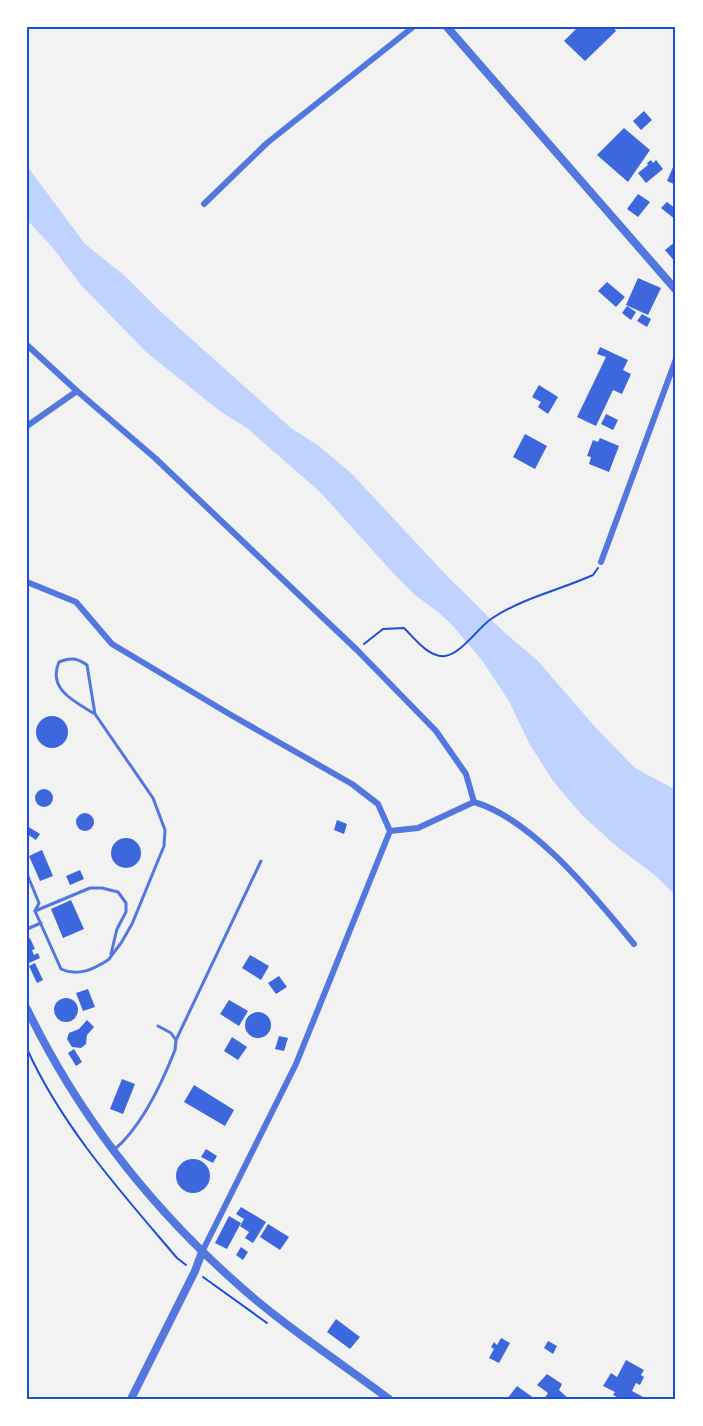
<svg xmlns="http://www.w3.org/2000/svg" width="703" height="1426" font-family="'Varela Round',sans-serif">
  <rect width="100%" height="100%" fill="#f2f2f2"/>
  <!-- water -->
  <polygon fill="#bfd3fe" points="27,166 85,244 125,276 160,311 291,428 319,446 352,474 447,576 505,633 537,660 597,729 635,768 676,790 676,896 656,876 616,846 582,815 553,781 529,743 509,701 481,659 452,625 438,612 415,595 393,573 320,492 247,428 221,412 146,352 81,285 53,248 27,220"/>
  <!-- building -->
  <g fill="#3d67dc">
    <polygon points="578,27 613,27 616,31 585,61 564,41"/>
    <polygon points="644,111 652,120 641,130 633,121"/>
    <polygon points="624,128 650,150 628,182 597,155"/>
    <polygon points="651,160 653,163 656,160 663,169 646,183 638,173 648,165 647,163"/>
    <polygon points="676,160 676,185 667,181"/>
    <polygon points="638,194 650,202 638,217 627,209"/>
    <polygon points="667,202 676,209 676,220 661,208"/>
    <polygon points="676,241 676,263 665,250"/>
    <polygon points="638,278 661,288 648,315 626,305"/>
    <polygon points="607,282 625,297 616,307 598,291"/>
    <polygon points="627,306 636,312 631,320 622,313"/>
    <polygon points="642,314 651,319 647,327 637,321"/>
    <polygon points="600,347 628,360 623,370 631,374 622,394 613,390 596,426 577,417 606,357 597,354"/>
    <polygon points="539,385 558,397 548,414 538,407 541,402 532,397"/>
    <polygon points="606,414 618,420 613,430 601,424"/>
    <polygon points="525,434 547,446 535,469 513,457"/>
    <polygon points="600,438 619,446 609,472 589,464 591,457 587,456 593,440 598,442"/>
    <circle cx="52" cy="732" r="16"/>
    <circle cx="44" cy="798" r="9"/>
    <circle cx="85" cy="822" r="9"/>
    <polygon points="337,820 347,824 344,834 334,830"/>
    <polygon points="27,826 40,834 36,840 27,834"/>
    <circle cx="126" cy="853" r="15"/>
    <polygon points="42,850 53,876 40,881 29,856"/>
    <polygon points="80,870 84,879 70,885 66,876"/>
    <polygon points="71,900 84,929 63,938 51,909"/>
    <polygon points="30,938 35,949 32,950 34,955 38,953 40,958 29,963 27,958 27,939"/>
    <polygon points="250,955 269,966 261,980 242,968"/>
    <polygon points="35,963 43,980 37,983 29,966"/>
    <polygon points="279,976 287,987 276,994 268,983"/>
    <polygon points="88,989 95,1007 83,1011 76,993"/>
    <circle cx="66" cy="1010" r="12"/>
    <polygon points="229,1000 248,1011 239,1026 220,1014"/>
    <circle cx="258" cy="1025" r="13"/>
    <polygon points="87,1020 94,1027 87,1035 86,1044 81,1048 72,1047 67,1039 69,1033 79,1029"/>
    <polygon points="279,1036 288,1038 284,1051 275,1049"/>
    <polygon points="232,1037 247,1047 238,1060 224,1051"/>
    <polygon points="74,1049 82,1062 76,1066 68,1053"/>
    <polygon points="122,1079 135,1084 123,1114 110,1109"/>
    <polygon points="194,1085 234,1110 225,1126 184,1102"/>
    <polygon points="206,1149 217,1156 213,1163 201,1157"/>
    <circle cx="193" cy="1176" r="17"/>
    <polygon points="241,1207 266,1222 253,1243 245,1238 249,1232 240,1226 244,1219 236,1214"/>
    <polygon points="229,1216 241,1223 227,1249 215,1243"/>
    <polygon points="268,1224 289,1237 280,1250 260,1237"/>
    <polygon points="241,1247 248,1252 243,1260 236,1255"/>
    <polygon points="336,1319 360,1337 350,1349 327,1332"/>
    <polygon points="501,1338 510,1343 499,1363 489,1358 494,1349 491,1347 494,1342 497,1345"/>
    <polygon points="548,1341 557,1346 553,1354 544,1348"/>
    <polygon points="626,1360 644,1370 641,1375 644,1377 640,1385 636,1383 632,1391 647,1399 621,1399 613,1395 615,1392 603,1386 611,1373 617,1377"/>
    <polygon points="547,1374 562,1384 559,1390 569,1399 544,1399 548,1393 537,1385"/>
    <polygon points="517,1386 535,1399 507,1399"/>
  </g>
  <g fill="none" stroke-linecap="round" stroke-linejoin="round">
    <!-- path -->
    <g stroke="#1d4ed8" stroke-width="2">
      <path d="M364 644 383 629 404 628C414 638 429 658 445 656 461 654 478 628 491 619 522 598 560 590 593 575L598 568"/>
      <path d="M27 1049C63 1128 121 1192 177 1258L186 1265"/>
      <polyline points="203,1277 267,1323"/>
    </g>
    <!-- service -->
    <g stroke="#5277de" stroke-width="3">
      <path d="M95 714C75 702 47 689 59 662 71 657 77 658 87 665L95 714 153 798 165 830 164 846 132 924 121 943 109 959"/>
      <path d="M27 874 39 903 35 911 61 969C78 977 94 969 108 960"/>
      <polyline points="35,911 90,888 102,888 118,892 126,903 126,912 117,929 111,954"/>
      <polyline points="27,929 41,923"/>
      <polyline points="176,1040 261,861"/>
      <path d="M115 1149C142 1126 162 1083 175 1050L176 1040 171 1033 158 1026"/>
    </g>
    <!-- minor -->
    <g stroke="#5277de" stroke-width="6">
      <polyline points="204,204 267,143 413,27"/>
      <polyline points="27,345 77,391 155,458 357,650 436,731 466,774 474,802"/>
      <polyline points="27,426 77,391"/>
      <polyline points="601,562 676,359"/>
      <polyline points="27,582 76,602 112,644 231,715 352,784 378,804 390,831 296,1064 202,1252"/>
      <path d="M390 831 418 828 474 802C533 819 595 897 634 944"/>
    </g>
    <!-- tertiary -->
    <g stroke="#5277de" stroke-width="8">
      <polyline points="447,27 676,290"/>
      <path d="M27 1009C77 1112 147 1203 233 1280 281 1324 337 1360 389 1399"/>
      <polyline points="131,1399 195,1271 202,1252"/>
    </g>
  </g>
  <!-- border -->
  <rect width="703" height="1426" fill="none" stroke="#ffffff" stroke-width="57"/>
  <rect x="28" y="28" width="646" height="1370" fill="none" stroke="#1d4ed8" stroke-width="2"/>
</svg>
